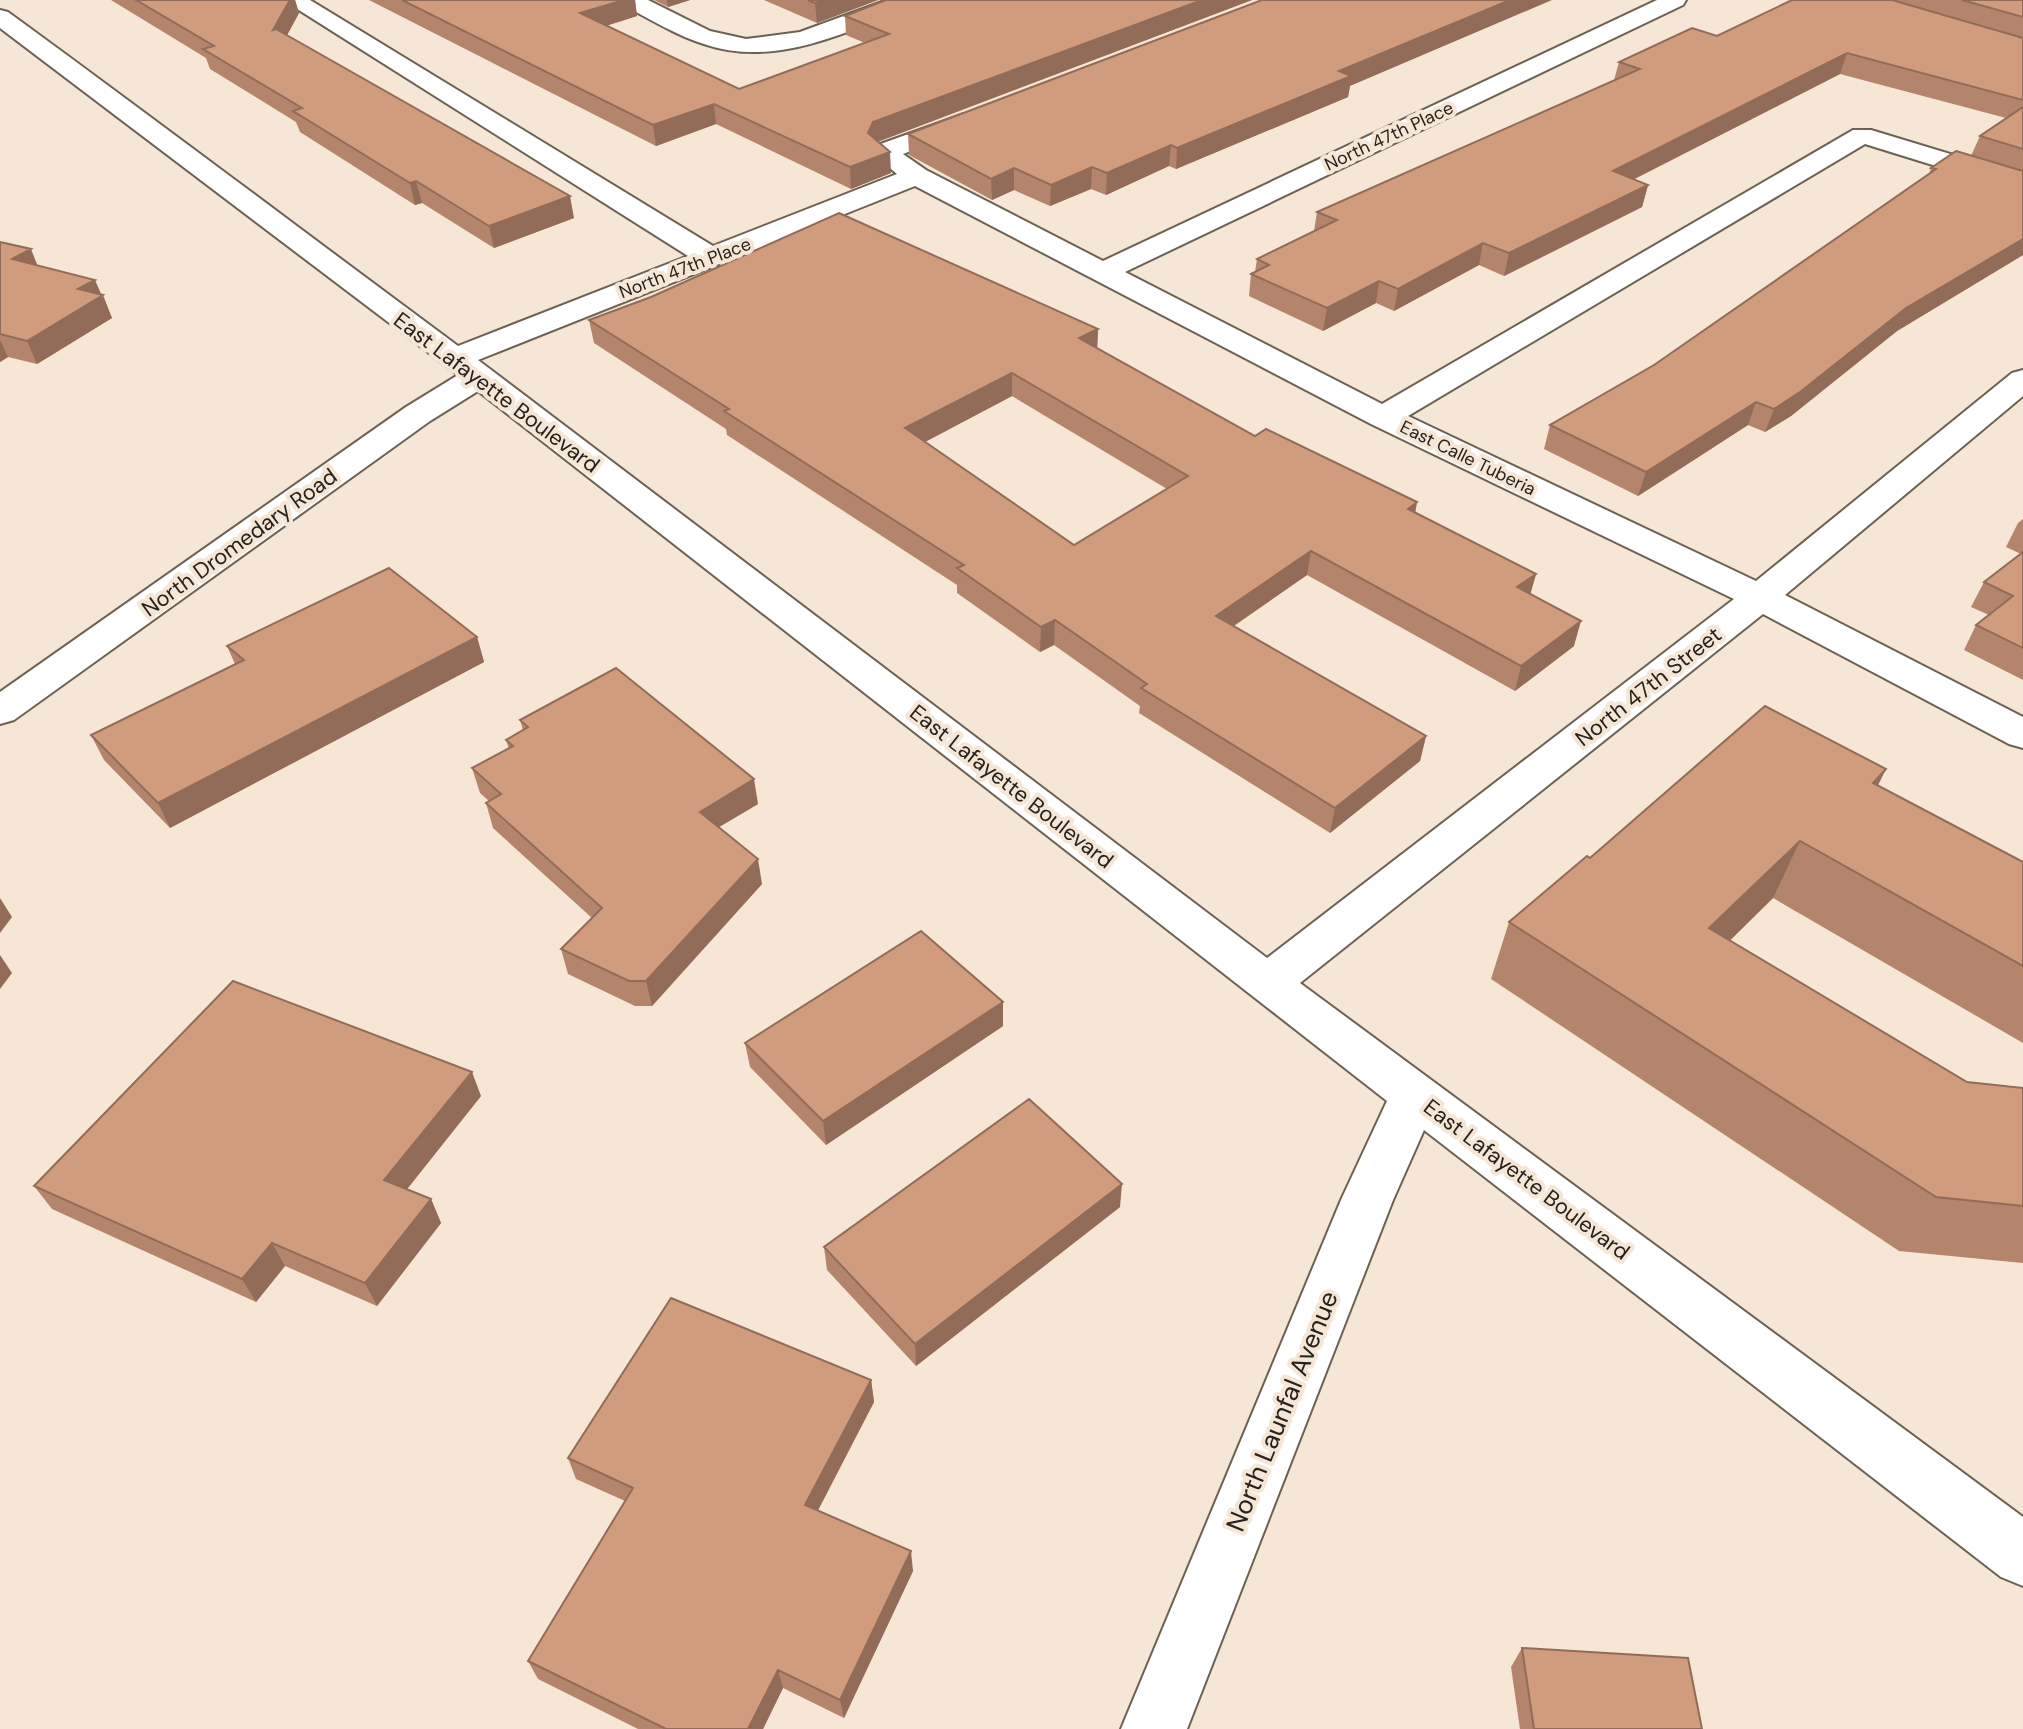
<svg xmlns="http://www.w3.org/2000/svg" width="2023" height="1729" font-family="'DM Sans',sans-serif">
  <rect width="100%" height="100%" fill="#f5e6d6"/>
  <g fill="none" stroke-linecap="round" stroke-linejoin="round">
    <defs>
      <g id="minor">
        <path d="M283 0H310L713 246 897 174 871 152 875 146 964 114 973 117 977 122 973 127 903 154 926 170 1103 261 1657 0H1686L1683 5 1125 272 1382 404 1853 130H1871L2023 176V193L1865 144 1408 416 1756 581 2012 373 2023 370V396L1785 595 2023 717V748L2009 744 1763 614 1300 983 2023 1517V1586L2001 1577 1424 1130 1393 1200 1187 1729H1121L1341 1200 1387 1101 478 391 430 421 14 720 0 724V692L406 407 458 375 0 28V10L8 12C159 122 308 235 458 346L688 256ZM915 186 1371 424 1734 599 1267 958 478 360Z"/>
        <path d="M620 0H648L710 31 746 39 800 32 887 0H919L916 5C850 30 779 68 707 45 677 36 650 19 623 5Z"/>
      </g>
    </defs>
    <!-- minor casing -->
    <use href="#minor" stroke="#6d6152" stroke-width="4"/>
    <!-- minor -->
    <use href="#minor" fill="#fff" fill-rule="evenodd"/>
  </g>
  <!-- wall -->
  <g fill="#b4856c" fill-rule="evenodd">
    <polygon points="111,0 295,0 299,13 287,35 574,218 494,248 422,203 415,205 300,132 296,122 210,69 206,58"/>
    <polygon points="369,0 635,0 637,16 606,26 739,89 865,43 846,35 845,16 886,0 1252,0 878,142 891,173 851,189 716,124 656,146"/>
    <polygon points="654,0 690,0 668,7"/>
    <polygon points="764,0 878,0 817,23"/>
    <polygon points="1792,0 2023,0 2023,255 1897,331 1791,416 1765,432 1748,425 1638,496 1544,449 1550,425 1654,365 1929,174 1931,168 1971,156 1980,136 2006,118 1840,74 1634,179 1648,185 1642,207 1504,276 1479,265 1394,311 1376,303 1323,331 1249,296 1251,274 1255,272 1257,259 1314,231 1317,212 1614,80 1619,62 1717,36"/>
    <polygon points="1350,86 1348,97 1176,169 1169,166 1106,195 1091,189 1050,206 1014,190 992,200 909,155 908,134"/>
    <polygon points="0,242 38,266 101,295 112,318 37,364 8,357 0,362"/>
    <path d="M589 320 1098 329 1097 348 1255 436 1417 502 1415 512 1536 574 1530 594 1574 646 1515 691 1307 575 1234 626 1426 736 1420 761 1330 833 1139 713 1140 706 1054 645 1040 652 957 593V585L727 435 726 429 594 343ZM1012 396 1167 489 1074 545 925 442Z"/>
    <polygon points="2023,519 2023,680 1964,650 1976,625 1989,615 1971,607 1984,582 2021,554 2006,547 2018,523"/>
    <polygon points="477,637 484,662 170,828 104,760 91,735 235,664 227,646"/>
    <polygon points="520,720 758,804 719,827 762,884 652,1006 635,1006 568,974 561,949 592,918 493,828 486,803 489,801 480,793 472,768 509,749 506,740 523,730"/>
    <polygon points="1878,786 2023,862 2023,1043 1773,898 1730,940 1967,1082 2023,1088 2023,1263 1899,1251 1491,979 1509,922"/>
    <polygon points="1003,1026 826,1145 750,1067 745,1043"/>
    <polygon points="481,1096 407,1189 431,1199 441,1223 377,1306 285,1266 256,1302 52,1209 34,1186"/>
    <polygon points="1120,1207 916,1366 827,1270 824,1247"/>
    <polygon points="871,1380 874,1402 817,1511 913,1571 844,1718 783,1688 763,1729 638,1729 538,1679 528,1661 625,1501 576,1479 568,1458"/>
    <polygon points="1522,1648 1702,1729 1520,1729 1511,1667"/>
  </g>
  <!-- shaded-wall -->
  <g fill="#926c58">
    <polygon points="290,0 295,0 299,13 279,50 273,30"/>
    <polygon points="624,0 635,0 637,16 583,33 580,13"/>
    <polygon points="667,0 690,0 668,7"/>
    <polygon points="824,0 878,0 817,23 815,3"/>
    <polygon points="1202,0 1252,0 874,143 868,133 873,122"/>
    <polygon points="1510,0 1552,0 1350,86 1348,97 1176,169 1177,148 1339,71"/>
    <polygon points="1847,53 1840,74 1607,193 1613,171"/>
    <polygon points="714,104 716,124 656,146 653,125"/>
    <polygon points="1171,145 1169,166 1106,195 1107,173"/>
    <polygon points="890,152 891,173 851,189 850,167"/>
    <polygon points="1092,167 1091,189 1050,206 1051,185"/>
    <polygon points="1014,168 1014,190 992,200 991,179"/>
    <polygon points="416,181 422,203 415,205 410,183"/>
    <polygon points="1648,185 1642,207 1504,276 1509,253"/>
    <polygon points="570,196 574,218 494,248 489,226"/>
    <polygon points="2023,239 2023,255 1897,331 1791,416 1765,432 1774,409 1906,308"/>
    <polygon points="1483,243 1479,265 1394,311 1398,289"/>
    <polygon points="31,249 40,272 12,259"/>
    <polygon points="95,280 102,296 103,295 112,318 37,364 27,341 78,289"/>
    <polygon points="1379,281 1376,303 1323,331 1327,308"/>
    <polygon points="1098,329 1097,352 1079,338"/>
    <polygon points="0,340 8,357 0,362"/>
    <polygon points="1012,373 1012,396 906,452 905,428"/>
    <polygon points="1756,402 1748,425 1638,496 1646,472"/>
    <polygon points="1417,502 1413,526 1408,509"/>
    <polygon points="1311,551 1307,575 1213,640 1216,616"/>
    <polygon points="1536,574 1529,599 1517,587"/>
    <polygon points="1055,620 1054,645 1040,652 1041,627"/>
    <polygon points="1581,621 1574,646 1515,691 1521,666"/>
    <polygon points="477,637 484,662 170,828 158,803"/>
    <polygon points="1426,736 1420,761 1330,833 1335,808"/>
    <polygon points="1886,769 1858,826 1873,783"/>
    <polygon points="754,779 758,804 704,836 700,812"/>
    <polygon points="1800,841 1773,898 1685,985 1709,928"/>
    <polygon points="758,859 762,884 652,1006 646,981"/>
    <polygon points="0,898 12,917 0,933"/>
    <polygon points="0,955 12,973 0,989"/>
    <polygon points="1003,1002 1003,1026 826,1145 823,1121"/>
    <polygon points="472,1072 481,1096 396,1203 384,1180"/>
    <polygon points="1122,1184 1120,1207 916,1366 915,1344"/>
    <polygon points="431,1199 441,1223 377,1306 365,1283"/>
    <polygon points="272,1243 285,1266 256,1302 242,1279"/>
    <polygon points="871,1380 874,1402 810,1526 805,1505"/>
    <polygon points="911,1551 913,1571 844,1718 840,1700"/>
    <polygon points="778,1670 783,1688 763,1729 748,1729"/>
  </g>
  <!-- building -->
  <g fill="#d19b7e" stroke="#926c58" stroke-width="2" fill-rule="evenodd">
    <polygon points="136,0 290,0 273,30 276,29 570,196 489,226 416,181 410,183 293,111 302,108 203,49 214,46"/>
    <polygon points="402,0 624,0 580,13 739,89 889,34 845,16 886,0 1202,0 873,122 868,133 890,152 850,167 714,104 653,125"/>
    <polygon points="808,0 824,0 815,3"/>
    <polygon points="1262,0 1510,0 1339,71 1351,76 1177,148 1171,145 1107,173 1092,167 1051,185 1014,168 991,179 908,134"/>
    <polygon points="1792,0 1892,0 2023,38 2023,100 1847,53 1613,171 1648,185 1509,253 1483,243 1398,289 1379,281 1327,308 1251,274 1269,265 1257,259 1337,220 1317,212 1640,69 1619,62 1692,28 1717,36"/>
    <polygon points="1962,0 2023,0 2023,17"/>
    <polygon points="2023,107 2023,149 1980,136"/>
    <polygon points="1956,151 2023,171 2023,239 1906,308 1800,392 1774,409 1756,402 1646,472 1550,425 1654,365 1936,169 1931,168"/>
    <path d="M839 213 1098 329 1079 338 1255 436 1266 429 1417 502 1408 509 1536 574 1517 587 1581 621 1521 666 1311 551 1216 616 1426 736 1335 808 1141 688 1147 684 1055 620 1041 627 957 568 964 565 724 411 729 409 589 320 651 297ZM1012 373 1188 476 1074 545 905 428Z"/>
    <polygon points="0,242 31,249 12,259 95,280 78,289 103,295 27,341 0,334"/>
    <polygon points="2023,552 2023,648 1976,625 2013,596 1984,582"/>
    <polygon points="389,568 477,637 158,803 91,735 244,660 227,646"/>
    <polygon points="616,668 754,779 700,812 758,859 646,981 629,981 561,949 602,908 486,803 501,794 472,768 513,746 506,740 528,727 520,720"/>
    <polygon points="1765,706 1886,769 1873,783 2023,862 2023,966 1800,841 1709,928 1967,1082 2023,1088 2023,1206 1936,1197 1509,922 1587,856 1590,858"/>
    <polygon points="921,931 1003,1002 823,1121 745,1043"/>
    <polygon points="233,981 472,1072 384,1180 431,1199 365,1283 272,1243 242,1279 34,1186"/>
    <polygon points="1029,1099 1122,1184 915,1344 824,1247"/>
    <polygon points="671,1298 871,1380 805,1505 911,1551 840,1700 778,1670 748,1729 666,1729 528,1661 633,1488 568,1458"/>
    <polygon points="1522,1648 1688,1658 1702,1729 1534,1729"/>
  </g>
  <g text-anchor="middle" stroke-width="8" stroke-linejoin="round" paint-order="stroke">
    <!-- far-street labels -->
    <g font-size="18" fill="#28221c" stroke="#f5e6d6">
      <text transform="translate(1389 136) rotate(-25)" y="6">North 47th Place</text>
      <text transform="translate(685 268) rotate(-21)" y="6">North 47th Place</text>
      <text transform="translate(1468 458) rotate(26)" y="6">East Calle Tuberia</text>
    </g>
    <!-- street labels -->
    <g font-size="22" fill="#28221c" stroke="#f5e6d6">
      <text transform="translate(497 392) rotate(37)" y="8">East Lafayette Boulevard</text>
      <text transform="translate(239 542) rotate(-36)" y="8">North Dromedary Road</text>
      <text transform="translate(1648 686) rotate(-38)" y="8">North 47th Street</text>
      <text transform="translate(1012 786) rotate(38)" y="8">East Lafayette Boulevard</text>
      <text transform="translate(1527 1179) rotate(37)" y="8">East Lafayette Boulevard</text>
    </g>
    <!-- near-street labels -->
    <g font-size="26" fill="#28221c" stroke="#f5e6d6">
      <text transform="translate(1282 1411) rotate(-68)" y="9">North Launfal Avenue</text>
    </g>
  </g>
</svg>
